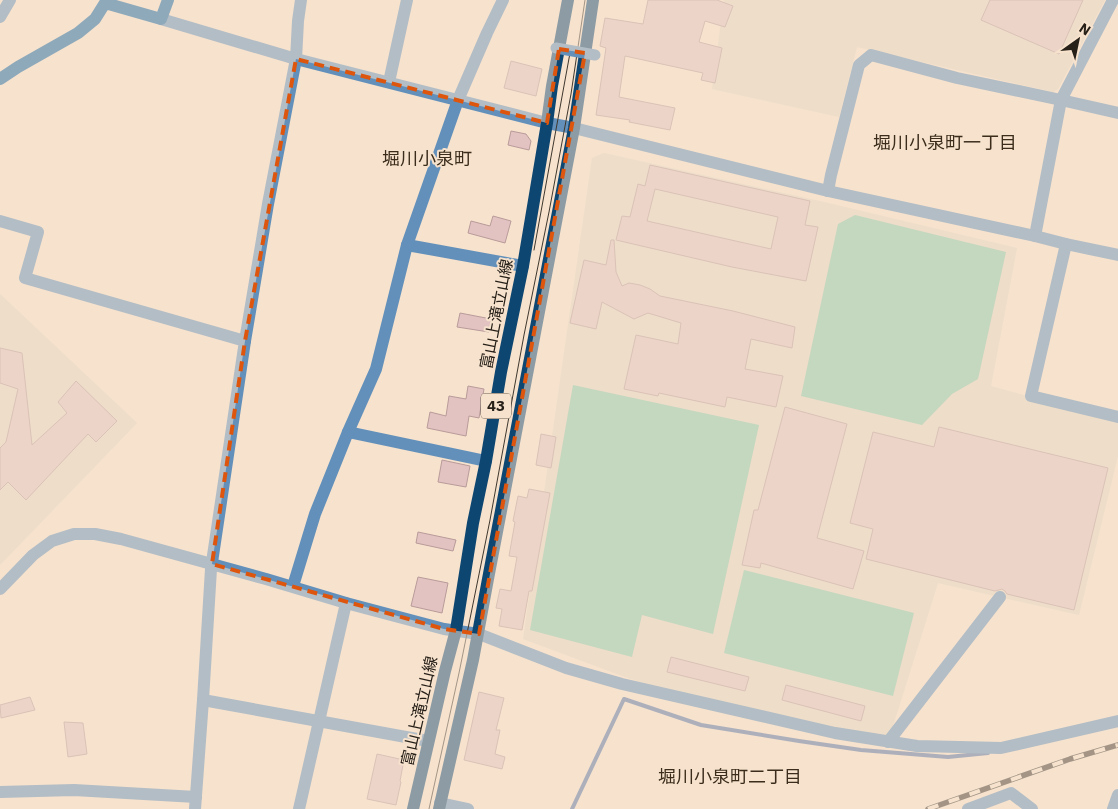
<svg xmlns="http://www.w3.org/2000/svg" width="1118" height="809" font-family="'IBM Plex Sans','Noto Sans JP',sans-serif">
  <rect width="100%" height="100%" fill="#f6e2cd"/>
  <!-- education -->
  <g fill="#e2d7c3">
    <polygon points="724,0 1105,0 1058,89 1053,92 857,47 839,117 712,89"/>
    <polygon points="604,153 824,202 1017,248 991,386 1118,421 1118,456 1079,615 938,583 888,742 661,689 625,677 523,639 592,158"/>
    <polygon points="0,294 137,423 0,565"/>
  </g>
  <!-- green -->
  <g fill="#88cbad">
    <polygon points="855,215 1006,252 978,379 952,394 922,425 801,396 838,224"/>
    <polygon points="573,385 759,425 713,634 642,615 632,657 530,630"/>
    <polygon points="744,570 914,613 893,696 724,653"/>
  </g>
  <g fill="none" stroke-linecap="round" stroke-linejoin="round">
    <!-- stream -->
    <polyline stroke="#5474a4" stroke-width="4" points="572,809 624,699 701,725 799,741 861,750 948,757 988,753"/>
  </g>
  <!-- building -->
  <g fill="#e3c3c2" stroke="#b99b9a" fill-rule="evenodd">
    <polygon points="648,0 717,0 733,6 725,27 705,21 699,42 722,48 715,83 701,80 703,73 625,56 619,97 675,108 670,130 629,122 630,120 596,115 606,48 600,46 605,18 643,24"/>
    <polygon points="990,0 1083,0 1059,54 981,20"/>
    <polygon points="511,61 542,69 536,96 504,88"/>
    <polygon points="511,131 526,134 531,141 529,150 508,145"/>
    <path d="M650 165 810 201 805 225 818 227 806 281 732 267 616 240 622 216 630 217 638 184 645 186ZM655 189 778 217 771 249 647 221Z"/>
    <polygon points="493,216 511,221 505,243 468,233 471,221 490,226"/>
    <polygon points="611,240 614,240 616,272 622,286 629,283 640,285 650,289 660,296 733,311 795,327 792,348 751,339 745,369 783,376 776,407 727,397 725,407 659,393 658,396 624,389 636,335 678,344 681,323 648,313 634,319 602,302 596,329 570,323 584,260 606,265"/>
    <polygon points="460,313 491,319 489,332 457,327"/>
    <polygon points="0,348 22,353 32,445 67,413 58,402 76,381 117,421 96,442 88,434 26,500 8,482 0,490 0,448 6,442 18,389 0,383"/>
    <polygon points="468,386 484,389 479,418 469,416 466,436 427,428 430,412 446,416 449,396 466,399"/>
    <polygon points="785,407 847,424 817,538 864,551 853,589 761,563 760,568 742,565 754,510 758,510"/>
    <polygon points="939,427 1108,468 1074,610 1007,594 1005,591 1002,589 995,591 866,559 873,529 850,523 873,432 934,447"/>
    <polygon points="541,434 556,437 551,468 536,465"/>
    <polygon points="442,460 470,466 466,487 438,482"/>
    <polygon points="529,489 550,493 532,591 529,591 522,630 499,626 502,609 496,608 500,589 511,591 517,557 509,556 515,522 513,521 518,496 527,498"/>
    <polygon points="418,532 456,540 453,551 416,543"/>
    <polygon points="418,577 448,583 442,613 411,606"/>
    <polygon points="671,657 749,677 745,691 667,672"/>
    <polygon points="786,685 865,706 861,721 782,700"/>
    <polygon points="479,692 504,698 496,730 500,730 495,754 505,757 502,769 464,760"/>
    <polygon points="30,697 35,710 1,718 0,705"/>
    <polygon points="64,722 83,723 87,754 68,757"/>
    <polygon points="377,754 404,760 400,781 401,782 396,805 367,799"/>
  </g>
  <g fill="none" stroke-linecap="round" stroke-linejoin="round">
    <!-- minor -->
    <g stroke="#6290ba" stroke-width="12">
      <polyline points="0,17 10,0"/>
      <polyline points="389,82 407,0"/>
      <polyline points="828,191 831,175 859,65 871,55 957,78 1061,100 1118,113"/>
      <polyline points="0,221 38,232 25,278 245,341"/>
      <polyline points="1035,236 1061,100 1113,0"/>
      <polyline points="1066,244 1031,396 1118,417"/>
      <polyline points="407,245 523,266"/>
      <polyline points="348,432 486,461"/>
      <polyline points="293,586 315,514 348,432 376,369 407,245 458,100 487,33 503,0"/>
      <polyline points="0,589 33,555 52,541 74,534 95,534 121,539 266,579 346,603 444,629 479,634 566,668 622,684 835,733 917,746 1001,748 1118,721"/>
      <polyline points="203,700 428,741"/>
      <polyline points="888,742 1000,597"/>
      <polyline points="0,792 74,790 196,797"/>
      <polyline points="440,803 468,809"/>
      <polyline points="195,809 203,700 211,569 245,341 268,204 296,59 298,21 301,0"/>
      <polyline points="299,809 346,603"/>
      <polyline points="968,809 1011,793 1032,809"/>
      <polyline points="1113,809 1118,795"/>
    </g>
    <!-- tertiary -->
    <polyline stroke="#6290ba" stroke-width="12" points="161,19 296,59 547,123 574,128 828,191 1035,236 1066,244 1118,255"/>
    <!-- secondary -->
    <polyline stroke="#1064a2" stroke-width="12" points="0,79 18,67 78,33 95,19 105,3 161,19 168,0"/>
    <!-- primary -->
    <g stroke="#0d4671" stroke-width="12">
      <polyline points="413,809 445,671 456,630 473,523 486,461 501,372 523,266 547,123 552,86 568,0"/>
      <polyline points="439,809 473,660 488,579 574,128 593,0"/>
    </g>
    <!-- tram -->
    <g stroke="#3f372d" stroke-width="1">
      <polyline points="534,250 570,53"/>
      <polyline points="429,809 459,673 490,520 524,335 549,212 571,94 585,0"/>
    </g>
    <defs>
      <polyline id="rail" points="928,809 1070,759 1118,745"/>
    </defs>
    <!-- rail casing -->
    <use href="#rail" stroke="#3f372d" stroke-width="5.5"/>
    <!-- rail -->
    <use href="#rail" stroke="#f6e2cd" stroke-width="4" stroke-dasharray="11" stroke-linecap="butt"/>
    <!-- pedestrian-bridge -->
    <polyline stroke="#6290ba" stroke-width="11" points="556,48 595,55"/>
  </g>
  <!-- marked area -->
  <path d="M0 0H1118V809H0ZM559 49 585 53 479 634 444 629 212 564 245 341 296 59 547 123Z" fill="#f6e2cd" fill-opacity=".55" fill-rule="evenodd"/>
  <path fill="none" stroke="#de560d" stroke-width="4" stroke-dasharray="10 6" stroke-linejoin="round" d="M559 49 585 53 479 634 444 629 212 564 245 341 296 59 547 123Z"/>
  <g text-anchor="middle" stroke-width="4" stroke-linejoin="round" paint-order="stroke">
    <!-- shield labels -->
    <rect fill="#f6e2cd" stroke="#655a4e" stroke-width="1" x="481" y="393.5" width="30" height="25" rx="4"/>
    <g font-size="15" font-weight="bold" fill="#272018">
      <text x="496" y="411">43</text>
    </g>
    <!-- street labels -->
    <g font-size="16" fill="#272018" stroke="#f6e2cd">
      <text transform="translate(496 314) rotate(-79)" y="6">富山上滝立山線</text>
      <text transform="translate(419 711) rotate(-77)" y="6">富山上滝立山線</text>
    </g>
    <!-- neighbourhood labels -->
    <g font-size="18" fill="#3b2c1b" stroke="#f6e2cd">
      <text x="945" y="149">堀川小泉町一丁目</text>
      <text x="427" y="165">堀川小泉町</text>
      <text x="730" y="783">堀川小泉町二丁目</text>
    </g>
  </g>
  <!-- north arrow -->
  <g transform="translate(1078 40) rotate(33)" stroke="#f6e2cd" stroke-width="4" paint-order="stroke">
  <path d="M0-4L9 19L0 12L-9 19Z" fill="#272018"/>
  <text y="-8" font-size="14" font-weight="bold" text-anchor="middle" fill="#272018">N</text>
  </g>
</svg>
